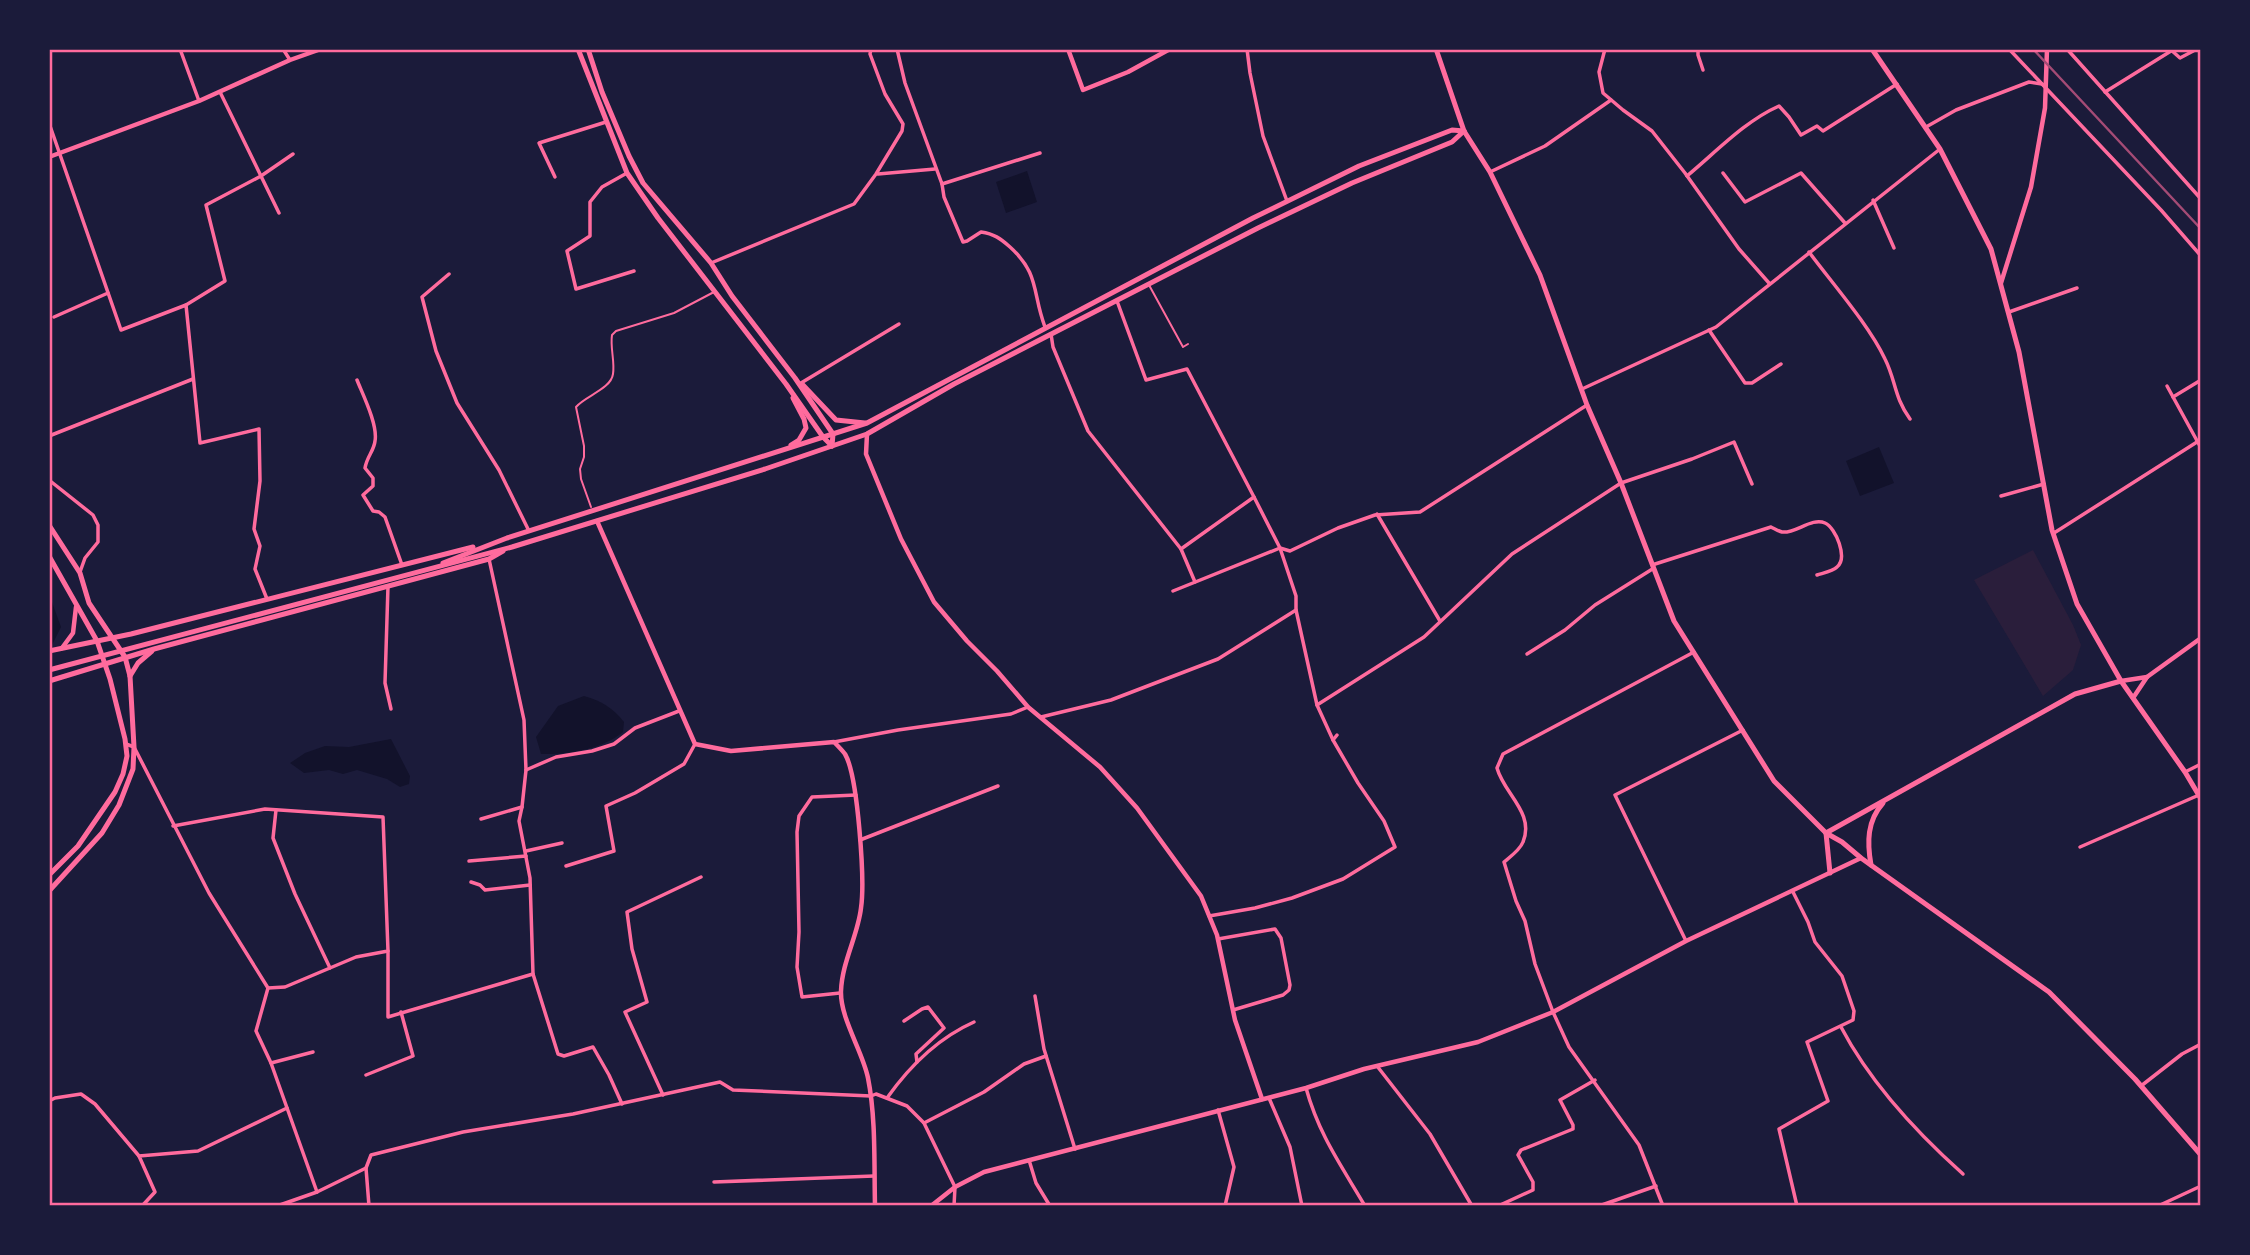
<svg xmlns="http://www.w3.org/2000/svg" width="2250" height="1255" font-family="'Varela Round',sans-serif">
  <rect width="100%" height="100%" fill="#1b1b3a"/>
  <!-- green -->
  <polygon fill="#2a1e3b" points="2033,550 2073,625 2081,645 2073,670 2043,696 1974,580"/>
  <!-- water -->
  <g fill="#12122b">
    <polygon points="1027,171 1037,202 1006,213 996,182"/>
    <polygon points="1879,447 1894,483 1860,496 1846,461"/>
    <polygon points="49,594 61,627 49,651"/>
    <path d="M584 696C602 701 613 708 624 722L623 732C603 749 567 755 541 754L536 737 558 706Z"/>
    <polygon points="391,739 410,776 409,784 400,787 387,779 357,770 343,774 329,770 304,773 290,763 305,753 325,746 349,747"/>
  </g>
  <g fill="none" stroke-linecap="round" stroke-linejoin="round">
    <!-- service -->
    <g stroke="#ff6b9d" stroke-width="2">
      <polyline points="1149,285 1183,347 1188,344"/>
      <path d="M591 507 581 479 580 469 584 457V446L576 407C585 396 611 389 613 374 615 361 610 348 612 335L616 331 674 313 714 292"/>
    </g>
    <!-- minor -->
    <g stroke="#ff6b9d" stroke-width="3.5">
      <polyline points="180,49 199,101"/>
      <polyline points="283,49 290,60"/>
      <polyline points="897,49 905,83 942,184 1040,153"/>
      <polyline points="1247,49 1250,73 1263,136 1287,201"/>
      <polyline points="1605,49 1599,72 1603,93 1623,110 1652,131 1685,173 1739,249 1769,283"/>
      <polyline points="1698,49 1698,55 1703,70"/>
      <polyline points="2009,49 2161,210 2201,256"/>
      <polyline points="2067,49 2201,199"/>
      <polyline points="2170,49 2180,58 2197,49"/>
      <polyline points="220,92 279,213"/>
      <polyline points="2105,92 2171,51"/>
      <polyline points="49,123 121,330 186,305 200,443 259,429 260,481 254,529 260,546 255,569 267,599"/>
      <polyline points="1926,127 1956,110 2029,82 2042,84"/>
      <polyline points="1490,172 1545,146 1611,100"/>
      <polyline points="627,173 602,187 590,202 590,236 567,251 576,289 634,271"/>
      <polyline points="1723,173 1745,202 1801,173 1845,223"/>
      <polyline points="878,174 935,169"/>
      <path d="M1687 176C1716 152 1745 121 1779 106L1789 117 1801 135 1817 126 1823 131 1897 84"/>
      <polyline points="555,177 539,143 606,122"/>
      <path d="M942 184 944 197 963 242 967 241 981 232C994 234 1000 238 1010 247 1040 274 1032 293 1045 327"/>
      <polyline points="1873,200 1894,248"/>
      <path d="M1809 252C1832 283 1869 325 1885 359 1896 381 1894 397 1910 419"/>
      <polyline points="711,263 854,204 876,174 902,131 903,124 885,94 870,54 871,49"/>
      <polyline points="449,274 422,297 436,351 457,403 499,470 529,531"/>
      <polyline points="1117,301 1146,380 1187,369 1254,497"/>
      <polyline points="186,305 225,281 206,205 261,176 293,154"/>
      <polyline points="2009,312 2077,288"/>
      <polyline points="54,317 108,293"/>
      <polyline points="1709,330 1745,383 1752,383 1781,364"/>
      <polyline points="1051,334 1053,347 1088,431 1181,549 1254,497 1280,548 1290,551 1338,528 1375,515 1420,512 1587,405"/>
      <path d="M357 380C363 395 378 425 375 441 374 451 367 456 365 468L373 478V486L363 495 373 511 379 512 385 517 402 565"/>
      <polyline points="801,383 899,324"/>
      <polyline points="2167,386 2201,448"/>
      <polyline points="1582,389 1716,327 1940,149"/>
      <polyline points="2173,397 2201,380"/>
      <polyline points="49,436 193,379"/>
      <polyline points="49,480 93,515 98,525 98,542 85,558 80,572"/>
      <polyline points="2001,496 2044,484"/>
      <polyline points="1377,514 1440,621"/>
      <polyline points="2054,533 2197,442"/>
      <polyline points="1181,549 1195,582"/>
      <polyline points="489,559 524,720 526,770 522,807 519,821 530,878 533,974 558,1054 564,1056 593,1047 609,1075 622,1104"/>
      <path d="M1652 565 1771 527C1775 529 1778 531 1782 532 1795 534 1812 517 1825 523 1836 528 1848 558 1837 567 1833 571 1823 573 1817 575"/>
      <polyline points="388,586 385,683 391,709"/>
      <polyline points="1296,610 1317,705"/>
      <polyline points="1527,654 1565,630 1595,605 1654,568"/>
      <polyline points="1041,717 1111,700 1218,659 1296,610 1296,596 1280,548 1173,591"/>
      <polyline points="1333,740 1317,705 1424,637 1512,554 1621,483 1692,459 1734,442 1752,484"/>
      <polyline points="834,742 898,730 1011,714 1028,707"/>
      <polyline points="126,744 134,747 209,893 268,988 256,1031 271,1063 317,1192 366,1168 371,1155 463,1132 573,1114 720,1082 733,1090 871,1096 876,1094 907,1106 924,1123 955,1187 954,1206"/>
      <polyline points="526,770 556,757 592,751 614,744 635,728 679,711"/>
      <polyline points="2185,772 2201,764"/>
      <polyline points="276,810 273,838 295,894 330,968"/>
      <polyline points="481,819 522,807"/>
      <polyline points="173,826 265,809 383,817 388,951 356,957 285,987 268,988"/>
      <polyline points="860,840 998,786"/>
      <polyline points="2080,847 2199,795"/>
      <polyline points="526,851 562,843"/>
      <polyline points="469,861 526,856"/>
      <polyline points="566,866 614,851 606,806 635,793 684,764 695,744"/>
      <polyline points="471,882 480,885 485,890 530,885"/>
      <polyline points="1793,892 1808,922 1815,942 1842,976 1854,1011 1853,1020 1807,1042 1828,1101 1779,1129 1797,1206"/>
      <polyline points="1209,916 1255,908 1292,898 1343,879 1395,847 1384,821 1358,783 1333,740 1337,735"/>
      <polyline points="1218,939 1275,929 1281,938 1290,985 1289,990 1283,995 1233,1010"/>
      <polyline points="1686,941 1615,795 1743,730"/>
      <polyline points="388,951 388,1017 533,974"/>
      <polyline points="840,993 802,997 797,967 799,932 797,832 799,816 812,797 856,795"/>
      <polyline points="1035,996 1044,1049 1075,1149"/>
      <polyline points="904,1021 922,1009 928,1007 944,1028 916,1054 917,1062"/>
      <path d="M1841 1027C1871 1084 1916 1132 1963 1174"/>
      <polyline points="271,1063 313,1052"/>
      <polyline points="1377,1066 1430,1134 1472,1206"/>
      <polyline points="366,1075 413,1056 401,1012"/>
      <polyline points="2141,1086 2182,1054 2201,1044"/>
      <path d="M1306 1088C1319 1135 1341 1165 1365 1206"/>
      <polyline points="663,1095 625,1012 647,1002 632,949 627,912 701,877"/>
      <path d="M887 1098C909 1067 938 1038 974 1022"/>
      <polyline points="1269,1098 1290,1147 1302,1206"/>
      <polyline points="49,1101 55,1098 81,1094 95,1104 139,1156"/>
      <polyline points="1218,1110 1234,1167 1225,1206"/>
      <polyline points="924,1123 984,1092 1024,1064 1046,1056"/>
      <polyline points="1029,1160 1036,1183 1050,1206"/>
      <polyline points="366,1168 369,1206"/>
      <polyline points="714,1182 874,1176"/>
      <polyline points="142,1206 155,1192 139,1156 198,1151 287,1108"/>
      <polyline points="277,1206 317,1192"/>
      <polyline points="1498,1206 1533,1190 1533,1182 1518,1155 1521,1150 1573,1129 1573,1125 1560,1100 1595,1080"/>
      <polyline points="1599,1206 1656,1186"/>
      <path d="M1663 1206 1639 1145 1569 1047 1553 1012 1535 964 1525 921 1516 901 1504 862C1510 857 1520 850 1523 842 1535 813 1504 794 1497 768L1503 754 1694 652"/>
      <polyline points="2158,1206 2201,1186"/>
    </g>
    <!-- tertiary -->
    <g stroke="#ff6b9d" stroke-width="4.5">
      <polyline points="1068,49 1083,90 1128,72 1170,49"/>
      <polyline points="2001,283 2031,187 2045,108 2047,49"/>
      <path d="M597 521 695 744 731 751 834 742C838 746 842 750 845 754 858 776 865 881 861 908 858 935 842 962 841 991 840 1018 863 1052 868 1078 876 1118 874 1165 875 1206"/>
    </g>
    <!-- secondary -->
    <g stroke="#ff6b9d" stroke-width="4.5">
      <polyline points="49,157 199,101 290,60 321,49"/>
      <polyline points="867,434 866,454 901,539 934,602 967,641 997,671 1028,707 1100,767 1137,808 1201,896 1217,935 1235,1020 1262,1099"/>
      <polyline points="62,648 73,633 76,607"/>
      <polyline points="2121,681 2147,677"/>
      <polyline points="2133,698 2147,677 2201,638"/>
      <polyline points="931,1206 955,1187 984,1172 1306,1088 1364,1069 1478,1042 1553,1012 1686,941 1861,858"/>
    </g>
    <!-- primary -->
    <g stroke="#ff6b9d" stroke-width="5">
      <polyline points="578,49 627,173 658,218 786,384 823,437 832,446"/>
      <polyline points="588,49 602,92 629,156 643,183 711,263 732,296 795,378 833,434 832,446"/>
      <polyline points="1436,49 1464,131 1490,172 1540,275 1587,405 1621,483 1674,621 1774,781 1826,833 1842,842 1861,858 2049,992 2135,1079 2201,1155"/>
      <polyline points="1872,49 1940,149 1991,249 2019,352 2052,530 2077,604 2121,681 2185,772 2201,799"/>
      <polyline points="802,384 836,420 865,423"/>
      <polyline points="791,445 799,440 806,428 804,419 793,398"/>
      <polyline points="49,525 80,573 89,603 125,657 130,676 134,747 133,769 119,805 102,833 49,891"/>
      <polyline points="49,556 97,641 110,679 125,739 127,756 123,774 115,792 78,846 49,875"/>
      <polyline points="443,563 507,538 867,423 1253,218 1359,166 1452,130 1464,131"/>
      <polyline points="49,651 131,634 473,547"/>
      <polyline points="49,670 512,547 765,469 867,434 954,384 1258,228 1352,183 1452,142 1464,131"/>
      <polyline points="130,676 138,663 152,651"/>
      <polyline points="49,681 154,649 489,559 503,551"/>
      <polyline points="1826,833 2075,694 2121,681"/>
      <polyline points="1826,833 1830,873"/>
      <path d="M1871 865C1867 842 1867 821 1883 803"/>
    </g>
    <!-- rail -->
    <polyline stroke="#a44b75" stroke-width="2.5" points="2033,49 2201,229"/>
  </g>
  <!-- border -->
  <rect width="2250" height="1255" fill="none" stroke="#1b1b3a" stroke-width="102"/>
  <rect x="51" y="51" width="2148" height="1153" fill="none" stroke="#ff6b9d" stroke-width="2.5"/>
</svg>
